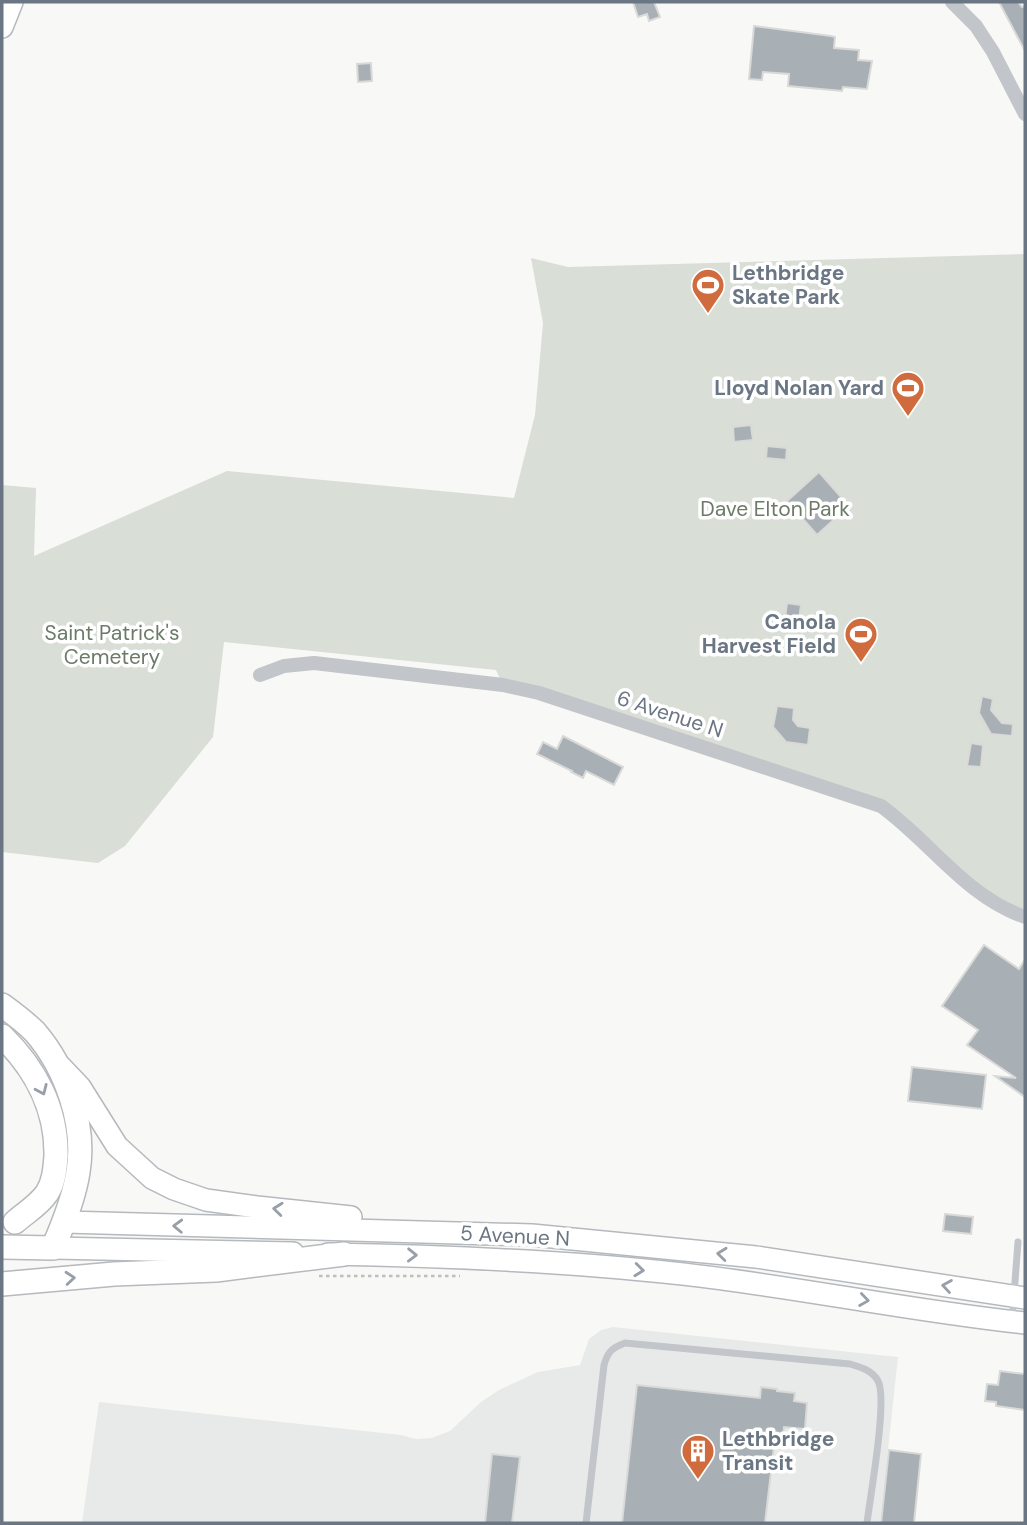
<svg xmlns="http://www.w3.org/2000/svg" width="1027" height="1525" font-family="'DM Sans',sans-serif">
  <rect width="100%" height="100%" fill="#f8f8f6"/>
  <!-- built -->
  <polygon fill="#e8eae9" points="613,1327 898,1357 880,1523 82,1523 99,1402 401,1435 416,1439 432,1438 450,1431 481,1402 499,1390 538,1372 580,1365 589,1339 601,1330"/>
  <!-- green -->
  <polygon fill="#d9ded7" points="1025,254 1025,917 996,905 881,806 503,685 496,670 224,642 213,737 125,846 98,863 2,852 2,485 36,488 34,556 227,471 514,498 535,415 543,323 531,258 568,267"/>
  <!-- building -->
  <g fill="#a9b0b5" stroke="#d9dad8" stroke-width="2">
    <polygon points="633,2 654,2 660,17 649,21 647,14 638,17"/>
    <polygon points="999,2 1018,2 1022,7 1025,6 1025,51"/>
    <polygon points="754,26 831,36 835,37 834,48 859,50 858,60 872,61 867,89 843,87 842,91 788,86 789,74 763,72 762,80 749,79"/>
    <polygon points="371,63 372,81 358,82 357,64"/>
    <polygon points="751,425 753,440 734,442 733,427"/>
    <polygon points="767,446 787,448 786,460 766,458"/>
    <polygon points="819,472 849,506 817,535 787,501"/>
    <polygon points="787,603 801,605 799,620 785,618"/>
    <polygon points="982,696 993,699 991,710 1002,723 1013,724 1012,736 991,734 979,713"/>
    <polygon points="777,706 794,708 793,720 798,726 810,728 808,745 786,742 773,727"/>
    <polygon points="563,736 623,767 614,785 586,771 583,778 571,772 572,771 537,754 543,742 557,749"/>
    <polygon points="971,743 983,745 981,767 967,766"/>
    <polygon points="984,945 1019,969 1025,959 1025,1097 995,1076 1016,1078 967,1045 978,1030 942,1006"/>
    <polygon points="912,1067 986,1075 982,1109 908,1101"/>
    <polygon points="945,1214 973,1217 971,1234 943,1231"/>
    <polygon points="1000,1371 1025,1374 1025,1410 996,1406 996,1402 985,1401 987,1384 998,1385"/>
    <polygon points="637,1385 760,1398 761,1387 777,1389 777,1391 795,1393 794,1401 807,1403 805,1429 784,1427 783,1439 775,1438 765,1523 622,1523"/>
    <polygon points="889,1450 921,1454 914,1523 881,1523"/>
    <polygon points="492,1454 520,1457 512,1523 485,1523"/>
  </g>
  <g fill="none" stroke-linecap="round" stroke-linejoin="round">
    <defs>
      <g id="secondary">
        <polyline points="2,27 12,2"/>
        <polyline points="61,1067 80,1087 117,1146 152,1178 174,1189 206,1200 257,1207 351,1217"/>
        <polyline points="65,1222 532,1235 756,1257 1025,1298"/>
        <polyline points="53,1248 293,1253"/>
        <path d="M328 1254C447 1256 565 1261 683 1274 798 1287 911 1311 1025 1323"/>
      </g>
      <g id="primary">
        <path d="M2 1005C13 1013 25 1022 35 1032 66 1068 86 1124 78 1172 74 1198 64 1223 53 1248L2 1247"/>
        <path d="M2 1036C35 1068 57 1109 56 1156 55 1169 54 1182 47 1193 38 1206 26 1212 15 1222"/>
        <polyline points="2,1284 114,1274 216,1270 344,1254"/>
      </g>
    </defs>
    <!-- secondary casing -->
    <use href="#secondary" stroke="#b5b9bd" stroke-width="24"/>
    <!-- primary casing -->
    <use href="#primary" stroke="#b6b9bd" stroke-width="26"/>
    <!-- path -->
    <polyline stroke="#bcbec0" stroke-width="2.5" stroke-dasharray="3.5 3.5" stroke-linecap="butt" points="319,1276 460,1276"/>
    <!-- lane -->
    <g stroke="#c2c5c9" stroke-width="7">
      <polyline points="1012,1321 1018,1242"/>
      <path d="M586 1523 604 1365C608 1351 612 1348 625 1343L850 1364C860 1367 872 1370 878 1381 888 1399 870 1497 867 1523"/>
    </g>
    <!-- street -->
    <g stroke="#c2c5c9" stroke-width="14">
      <polyline points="952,2 976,26 993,52 1025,114"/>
      <path d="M260 675 284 666 314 663 503 685 539 693 881 806C931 842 965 896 1025 917"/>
    </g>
    <!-- secondary -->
    <use href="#secondary" stroke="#fff" stroke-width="21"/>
    <!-- primary -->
    <use href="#primary" stroke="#fff" stroke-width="23"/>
  </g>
  <!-- one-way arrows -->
  <defs><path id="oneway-chevron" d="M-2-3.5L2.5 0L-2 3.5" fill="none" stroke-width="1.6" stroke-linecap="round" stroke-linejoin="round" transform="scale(1.75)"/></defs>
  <g stroke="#979fa8">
    <use href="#oneway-chevron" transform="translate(42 1090) rotate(66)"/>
    <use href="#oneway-chevron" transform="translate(278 1209) rotate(-174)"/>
    <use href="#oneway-chevron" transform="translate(178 1226) rotate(-178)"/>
    <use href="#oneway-chevron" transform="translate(722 1254) rotate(-174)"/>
    <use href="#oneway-chevron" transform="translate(412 1255) rotate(1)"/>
    <use href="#oneway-chevron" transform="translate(639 1270) rotate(6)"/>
    <use href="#oneway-chevron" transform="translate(70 1278) rotate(-5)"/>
    <use href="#oneway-chevron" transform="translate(947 1286) rotate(-171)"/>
    <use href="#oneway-chevron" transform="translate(864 1300) rotate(8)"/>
  </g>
  <!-- icons -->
  <defs>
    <symbol id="stadium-pin" viewBox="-11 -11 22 30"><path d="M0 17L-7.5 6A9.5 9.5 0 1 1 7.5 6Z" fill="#d06b3e" stroke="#fff"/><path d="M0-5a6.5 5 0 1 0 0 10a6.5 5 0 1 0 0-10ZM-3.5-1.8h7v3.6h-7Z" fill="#fff"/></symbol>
    <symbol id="building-pin" viewBox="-11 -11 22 30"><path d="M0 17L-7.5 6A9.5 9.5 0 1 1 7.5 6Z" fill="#d06b3e" stroke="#fff"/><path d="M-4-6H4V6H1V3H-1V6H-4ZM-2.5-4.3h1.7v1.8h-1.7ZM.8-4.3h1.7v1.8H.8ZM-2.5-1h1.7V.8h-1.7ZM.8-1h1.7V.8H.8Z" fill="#fff"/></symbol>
  </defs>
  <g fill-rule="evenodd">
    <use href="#stadium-pin" x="689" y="266" width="38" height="52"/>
    <use href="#stadium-pin" x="889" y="369" width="38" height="52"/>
    <use href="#stadium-pin" x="842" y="615" width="38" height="52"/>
    <use href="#building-pin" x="679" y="1432" width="38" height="52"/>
  </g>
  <g text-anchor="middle" stroke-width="7" stroke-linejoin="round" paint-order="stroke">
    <!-- poi labels -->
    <g font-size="21" font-weight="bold" fill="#6a7683" stroke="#fff" text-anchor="start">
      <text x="732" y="280">Lethbridge<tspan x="732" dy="24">Skate Park</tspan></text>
      <text x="884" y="395" text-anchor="end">Lloyd Nolan Yard</text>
      <text x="836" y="629" text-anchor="end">Canola<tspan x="836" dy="24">Harvest Field</tspan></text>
      <text x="722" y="1446">Lethbridge<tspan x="722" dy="24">Transit</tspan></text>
    </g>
    <!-- park labels -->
    <g font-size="21" fill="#6b7b68" stroke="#fff">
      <text x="775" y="516">Dave Elton Park</text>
      <text x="112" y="640">Saint Patrick's<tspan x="112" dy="24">Cemetery</tspan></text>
    </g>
    <!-- street labels -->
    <g font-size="21" fill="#6a7683" stroke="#fff">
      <text transform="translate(670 714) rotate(18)" y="7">6 Avenue N</text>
      <text transform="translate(515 1236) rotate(3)" y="7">5 Avenue N</text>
    </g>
  </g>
  <!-- border -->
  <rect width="1027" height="1525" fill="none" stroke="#6a7683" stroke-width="7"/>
</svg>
